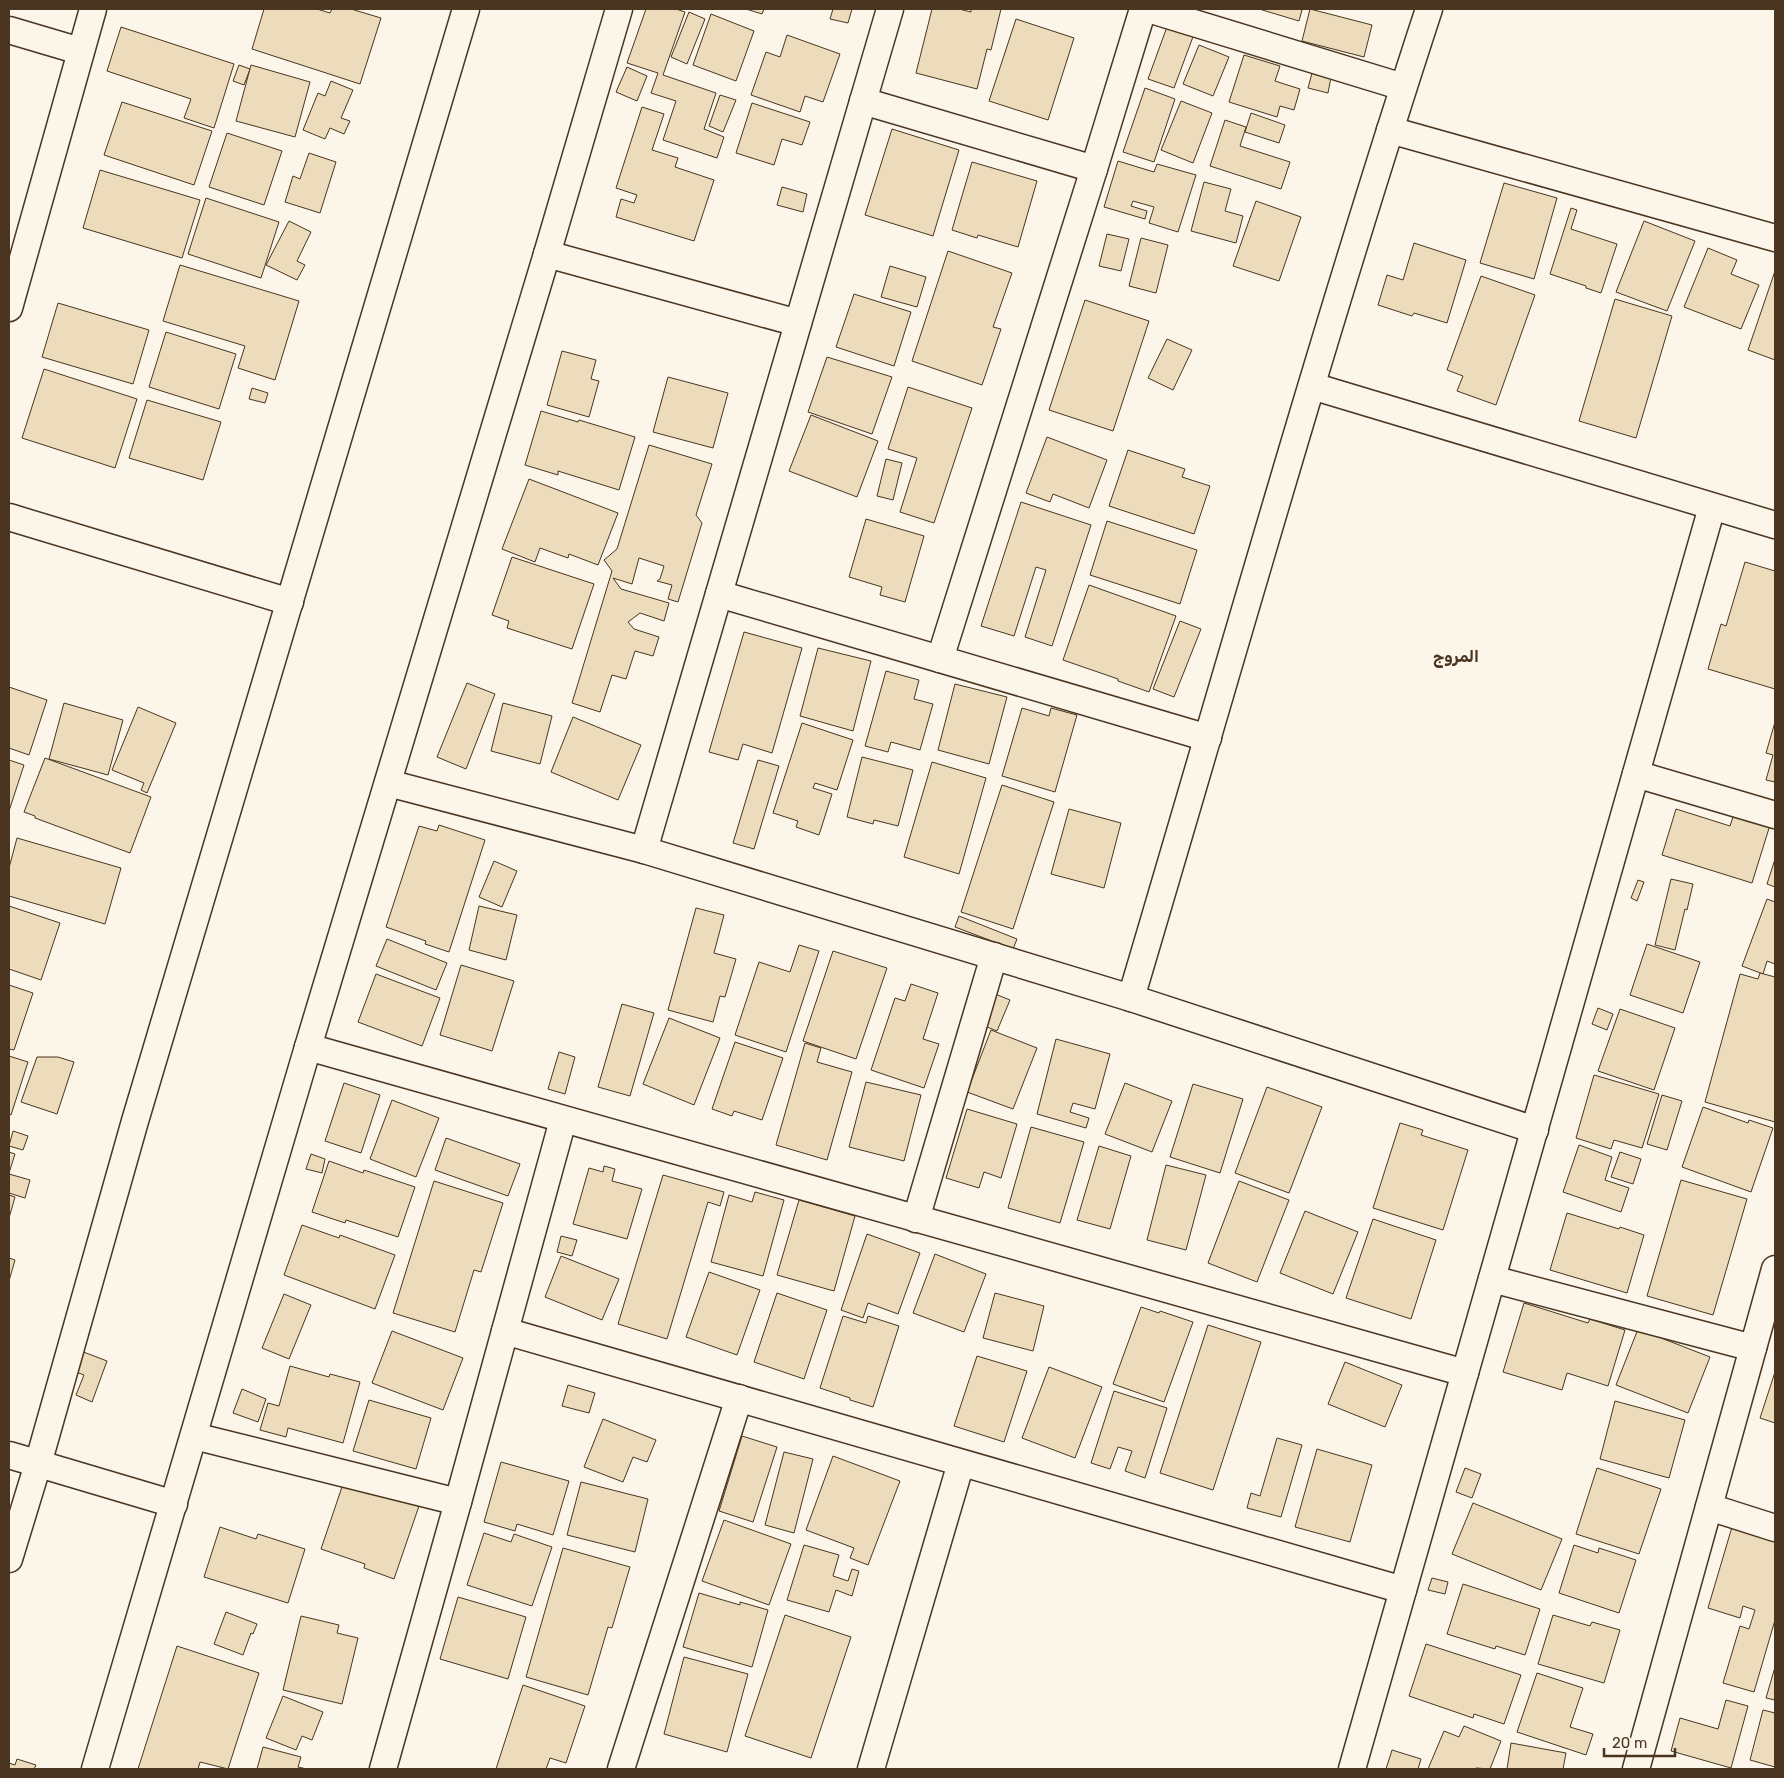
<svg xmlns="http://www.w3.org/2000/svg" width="1784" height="1778" font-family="Rubik,'Noto Sans Arabic',sans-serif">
  <rect width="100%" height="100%" fill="#fbf6e9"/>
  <!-- building -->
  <g fill="#ecdcbc" stroke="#4a3520">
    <polygon points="264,9 317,9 330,13 332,9 351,9 381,18 360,84 252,49"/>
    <polygon points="646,9 676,9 685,12 663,75 716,93 704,129 724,137 717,158 663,140 676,101 651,93 658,73 627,63"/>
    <polygon points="746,9 764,9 762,14"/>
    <polygon points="833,9 852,9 848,23 830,19"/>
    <polygon points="932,9 959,9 971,12 971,9 1001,9 991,50 987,49 977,89 916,73"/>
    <polygon points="1259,9 1299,9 1302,10 1299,21"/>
    <polygon points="1310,9 1372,25 1364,57 1302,41"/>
    <polygon points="689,12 705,19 687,64 671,57"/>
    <polygon points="711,14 754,31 736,81 693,65"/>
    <polygon points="1016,19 1074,38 1048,120 989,101"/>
    <polygon points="1168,24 1194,34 1174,88 1148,79"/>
    <polygon points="121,27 234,64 214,128 184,118 191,99 107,71"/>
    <polygon points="787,35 840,54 823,102 805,96 800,112 751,95 766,52 780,57"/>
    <polygon points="1199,45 1229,57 1213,96 1183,84"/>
    <polygon points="1244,55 1280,66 1275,81 1300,89 1294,110 1280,106 1277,117 1229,102"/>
    <polygon points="239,65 250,69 244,85 233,81"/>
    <polygon points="251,65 310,82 295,137 236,121"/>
    <polygon points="627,67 647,76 637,101 616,92"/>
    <polygon points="1312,73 1331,77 1328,93 1308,88"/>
    <polygon points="331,81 353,90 341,118 350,121 344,134 330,128 325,139 303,130 318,93 325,96"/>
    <polygon points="1145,88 1175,99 1154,162 1123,152"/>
    <polygon points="720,95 736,100 723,132 709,126"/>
    <polygon points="1181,101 1212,113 1193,163 1161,150"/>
    <polygon points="122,102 212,131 194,185 104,155"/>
    <polygon points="752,103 810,122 802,145 782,139 774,165 736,153"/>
    <polygon points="642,107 664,114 652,150 678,158 675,167 714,180 694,241 616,217 621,199 634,203 637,195 616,188"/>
    <polygon points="1251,113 1285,125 1279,143 1245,132"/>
    <polygon points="1225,120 1246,127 1240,146 1290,162 1281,189 1210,166"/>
    <polygon points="892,129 959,150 933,236 865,215"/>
    <polygon points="227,133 282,151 264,205 209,187"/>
    <polygon points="309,153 336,162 320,213 285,202 293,176 300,179"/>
    <polygon points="1118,161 1154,172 1157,164 1196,175 1178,232 1149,223 1154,207 1133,201 1131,206 1147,211 1145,219 1104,207"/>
    <polygon points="972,162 1037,181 1018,247 978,235 977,238 952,230"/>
    <polygon points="100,170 200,200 182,258 83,228"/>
    <polygon points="1204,182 1231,189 1225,211 1243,216 1236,243 1191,231"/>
    <polygon points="1504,183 1557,198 1534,279 1480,263"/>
    <polygon points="782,187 807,194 803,212 777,205"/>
    <polygon points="206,198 279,222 261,278 188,254"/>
    <polygon points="1256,201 1301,217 1279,281 1233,266"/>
    <polygon points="1571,208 1577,210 1571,229 1617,244 1601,293 1586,288 1586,286 1550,274"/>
    <polygon points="289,221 311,232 297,261 305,265 297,280 266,265"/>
    <polygon points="1644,221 1695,241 1667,311 1616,292"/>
    <polygon points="1107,234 1129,239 1121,271 1099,266"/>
    <polygon points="1141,238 1168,245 1156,293 1129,286"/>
    <polygon points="1414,243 1466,260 1447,323 1414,313 1412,316 1378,305 1387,275 1403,280"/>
    <polygon points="1708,248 1737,260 1731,274 1759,285 1741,329 1684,307"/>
    <polygon points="948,251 1012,273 993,327 1001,329 982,385 912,361"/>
    <polygon points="180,265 299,301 275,380 238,368 245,346 163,321"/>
    <polygon points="890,266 926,277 917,307 881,297"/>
    <polygon points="1775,271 1775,360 1748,350"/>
    <polygon points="1481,276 1535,295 1496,405 1457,391 1463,376 1447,370"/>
    <polygon points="854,294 911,312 894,366 836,347"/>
    <polygon points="1615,299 1672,316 1636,438 1579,421"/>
    <polygon points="1085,300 1149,321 1113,431 1049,410"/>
    <polygon points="58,303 149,330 133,384 42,357"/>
    <polygon points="166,332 236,354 219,409 149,387"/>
    <polygon points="1167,339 1192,350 1173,390 1148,378"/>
    <polygon points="562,351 596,360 591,379 599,381 589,417 547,405"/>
    <polygon points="827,357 892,377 872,434 808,412"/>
    <polygon points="44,369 137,399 115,468 22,438"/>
    <polygon points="668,377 728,393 713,448 653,432"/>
    <polygon points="908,387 972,408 934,523 900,512 917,458 888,449"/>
    <polygon points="252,388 268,393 265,403 249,399"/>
    <polygon points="147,400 221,422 203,480 129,458"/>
    <polygon points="541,411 578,422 579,420 635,437 619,490 558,471 558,475 525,465"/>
    <polygon points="811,415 878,441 857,497 789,471"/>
    <polygon points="1047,437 1107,460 1089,508 1053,494 1050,502 1026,493"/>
    <polygon points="649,445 712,464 696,515 702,523 678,602 668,599 672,585 657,581 660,579 664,566 639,558 632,584 613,578 621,589 669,603 664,621 640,613 628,622 634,629 659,637 653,656 635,651 626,679 612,675 600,712 572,703 612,571 604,560 617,549"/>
    <polygon points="1128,450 1185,469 1182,477 1210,486 1194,534 1109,506"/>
    <polygon points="886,459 902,463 893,500 877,496"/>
    <polygon points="529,479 618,513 598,565 569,554 568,558 540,548 535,562 502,549"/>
    <polygon points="1021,502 1091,525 1052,646 1025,637 1046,570 1036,567 1014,636 981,626"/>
    <polygon points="866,519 924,536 905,602 880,595 882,587 849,577"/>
    <polygon points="1107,521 1197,550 1180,604 1090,575"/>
    <polygon points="512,557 594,584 572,649 507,628 509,621 492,615"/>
    <polygon points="1745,562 1775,571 1775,689 1708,669 1721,624 1726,626"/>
    <polygon points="1089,585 1176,616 1149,692 1118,681 1118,679 1063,660"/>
    <polygon points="1180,621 1201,629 1174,697 1153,689"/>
    <polygon points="744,632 802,648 772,753 743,744 738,760 709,752"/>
    <polygon points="818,648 871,661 853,731 800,716"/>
    <polygon points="886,671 919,680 914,699 933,704 920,750 891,742 888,752 865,746"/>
    <polygon points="467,683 495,694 466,769 437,757"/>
    <polygon points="955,684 1007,697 989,764 938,750"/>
    <polygon points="9,687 47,700 29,755 9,748"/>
    <polygon points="64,703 123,720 108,775 49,759"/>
    <polygon points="503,703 552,716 540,764 491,751"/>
    <polygon points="138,707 176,723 147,793 141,790 144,783 112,770"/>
    <polygon points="1022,708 1049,716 1051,708 1077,715 1055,792 1002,776"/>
    <polygon points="573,717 641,745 618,800 551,772"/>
    <polygon points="1775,722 1775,782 1766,780 1773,755 1766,753"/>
    <polygon points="802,723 853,740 837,790 815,783 813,788 832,794 819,835 796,827 798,821 773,813"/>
    <polygon points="862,757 913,770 898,826 874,820 873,824 847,817"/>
    <polygon points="45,758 151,797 130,853 35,818 35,816 24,812"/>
    <polygon points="9,760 24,765 9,811"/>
    <polygon points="758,760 779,766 754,849 733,843"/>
    <polygon points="932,762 986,778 959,874 904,857"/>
    <polygon points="1002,785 1054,802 1013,929 961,912"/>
    <polygon points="1069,809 1121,823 1104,888 1051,874"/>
    <polygon points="1676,809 1730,826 1734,814 1770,825 1752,883 1662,855"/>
    <polygon points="439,825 485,840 449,952 425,944 426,941 386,927 419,826 437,831"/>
    <polygon points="17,838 121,868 105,924 9,896 9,868"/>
    <polygon points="1775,859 1775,887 1767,884"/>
    <polygon points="494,861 517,871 502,907 479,897"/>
    <polygon points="1671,879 1693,884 1687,910 1685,909 1675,950 1655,945"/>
    <polygon points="1638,880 1644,882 1637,901 1631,898"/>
    <polygon points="1767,899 1775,902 1775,964 1767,961 1763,974 1742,966"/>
    <polygon points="9,906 60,923 41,980 9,969"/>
    <polygon points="479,906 517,915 506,960 469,950"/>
    <polygon points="696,908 724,915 714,953 736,959 725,997 720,996 713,1022 668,1010"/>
    <polygon points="959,916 1017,939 1013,949 955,927"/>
    <polygon points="387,939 447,963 436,990 376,966"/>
    <polygon points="1647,944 1700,962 1683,1013 1630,995"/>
    <polygon points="799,945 819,951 786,1052 735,1035 759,962 790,972"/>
    <polygon points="833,951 887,968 856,1059 803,1041"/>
    <polygon points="461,965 514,981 492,1051 440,1035"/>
    <polygon points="1760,973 1775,977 1775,1122 1705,1102 1740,974 1758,979"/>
    <polygon points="376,974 440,998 422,1046 358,1022"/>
    <polygon points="911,984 938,993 923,1039 939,1044 924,1088 871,1070 895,998 905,1001"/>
    <polygon points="9,985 33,993 14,1050 9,1049"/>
    <polygon points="995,994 1010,1000 997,1031 982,1025"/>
    <polygon points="622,1004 654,1013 630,1096 598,1087"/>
    <polygon points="1598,1008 1613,1014 1607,1030 1592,1024"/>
    <polygon points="1620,1009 1675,1028 1654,1090 1598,1071"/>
    <polygon points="669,1018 720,1038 694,1105 643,1084"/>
    <polygon points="991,1030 1037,1048 1013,1109 967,1092"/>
    <polygon points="1056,1039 1110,1054 1095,1109 1073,1103 1070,1112 1089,1118 1086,1128 1037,1114"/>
    <polygon points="735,1042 783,1058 762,1120 734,1111 732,1116 712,1109"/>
    <polygon points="805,1043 821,1048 817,1062 852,1072 827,1160 776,1145"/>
    <polygon points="559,1052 575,1057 565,1094 548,1089"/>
    <polygon points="9,1056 28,1062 11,1115 9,1114"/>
    <polygon points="37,1057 58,1057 74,1062 57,1114 21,1102"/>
    <polygon points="1594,1075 1659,1094 1642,1148 1614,1140 1611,1149 1576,1138"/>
    <polygon points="866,1082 921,1095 904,1161 849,1147"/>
    <polygon points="344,1083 380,1095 361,1153 325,1141"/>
    <polygon points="1125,1083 1172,1101 1152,1152 1105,1134"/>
    <polygon points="1193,1084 1243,1099 1220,1173 1170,1157"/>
    <polygon points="1267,1087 1322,1107 1289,1193 1235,1173"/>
    <polygon points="1662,1095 1682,1101 1667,1150 1647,1144"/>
    <polygon points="392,1100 439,1118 416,1177 370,1159"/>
    <polygon points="1703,1107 1748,1123 1749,1120 1773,1128 1751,1192 1682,1167"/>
    <polygon points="967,1109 1017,1124 1001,1178 984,1172 979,1188 946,1178"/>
    <polygon points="1400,1123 1423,1130 1421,1135 1468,1150 1443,1230 1373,1208"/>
    <polygon points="1031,1127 1084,1142 1060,1223 1008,1208"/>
    <polygon points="13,1131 28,1136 23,1150 9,1146"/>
    <polygon points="446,1138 520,1164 508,1196 435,1170"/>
    <polygon points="1579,1145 1612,1157 1605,1180 1629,1188 1621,1212 1563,1192"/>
    <polygon points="1099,1146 1131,1156 1110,1229 1077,1220"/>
    <polygon points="9,1152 15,1154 9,1173"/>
    <polygon points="1620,1152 1641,1159 1633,1184 1611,1177"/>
    <polygon points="311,1154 325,1159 322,1173 306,1169"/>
    <polygon points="329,1161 363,1173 364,1170 415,1187 398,1237 346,1220 345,1223 312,1212"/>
    <polygon points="1166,1165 1206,1175 1186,1250 1147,1240"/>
    <polygon points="604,1166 615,1169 612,1181 642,1189 627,1239 573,1224 589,1168 603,1172"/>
    <polygon points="9,1174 30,1180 25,1198 9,1193"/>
    <polygon points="663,1175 724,1192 720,1206 708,1202 667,1339 618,1324"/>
    <polygon points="1681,1180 1747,1199 1713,1315 1647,1296"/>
    <polygon points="434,1181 503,1203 481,1272 474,1270 455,1332 393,1313"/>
    <polygon points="1239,1181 1289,1200 1257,1282 1208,1263"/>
    <polygon points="755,1192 784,1200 763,1276 711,1262 729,1195 752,1202"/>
    <polygon points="9,1195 15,1197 9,1218"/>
    <polygon points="799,1200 855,1216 834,1291 777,1275"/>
    <polygon points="1305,1211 1358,1232 1333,1294 1280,1273"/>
    <polygon points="1567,1213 1619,1229 1620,1227 1644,1235 1627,1293 1550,1270"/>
    <polygon points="1373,1219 1436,1240 1411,1319 1346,1298"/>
    <polygon points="302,1225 339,1238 340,1235 395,1255 375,1309 284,1275"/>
    <polygon points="867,1234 920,1253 898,1314 868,1303 863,1318 841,1310"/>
    <polygon points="561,1236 577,1240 572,1256 557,1252"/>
    <polygon points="935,1254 986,1274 964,1332 913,1313"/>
    <polygon points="561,1256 619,1279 602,1320 545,1297"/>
    <polygon points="9,1258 15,1260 9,1281"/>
    <polygon points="709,1272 760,1290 737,1355 686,1337"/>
    <polygon points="777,1293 827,1310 804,1379 754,1362"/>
    <polygon points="995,1293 1044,1306 1033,1351 983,1338"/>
    <polygon points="284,1294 311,1305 289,1359 262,1348"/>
    <polygon points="1524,1303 1588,1323 1590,1319 1625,1330 1608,1386 1567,1373 1562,1390 1503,1372"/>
    <polygon points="1141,1307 1159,1313 1160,1311 1193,1322 1164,1402 1113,1384"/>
    <polygon points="843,1316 866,1323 868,1316 899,1326 873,1407 850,1400 850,1398 820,1388"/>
    <polygon points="1208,1325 1261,1342 1213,1490 1160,1473"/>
    <polygon points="1638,1329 1710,1357 1688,1413 1616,1385"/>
    <polygon points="392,1331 463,1358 443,1410 372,1383"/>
    <polygon points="81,1351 107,1361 92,1402 76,1395 84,1375 73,1371"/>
    <polygon points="977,1356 1027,1371 1004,1442 954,1426"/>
    <polygon points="1345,1362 1402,1385 1385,1427 1328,1404"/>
    <polygon points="290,1366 329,1377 330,1374 360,1382 343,1443 288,1428 286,1437 260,1430 268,1403 279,1406"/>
    <polygon points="1049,1367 1102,1387 1075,1458 1022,1438"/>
    <polygon points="1775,1372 1775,1423 1760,1418"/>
    <polygon points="568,1385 595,1393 589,1413 562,1406"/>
    <polygon points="242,1389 266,1399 258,1422 233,1413"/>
    <polygon points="1114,1391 1167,1408 1145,1478 1125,1471 1132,1451 1118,1447 1110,1469 1091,1463"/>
    <polygon points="369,1400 431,1418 416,1469 353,1451"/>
    <polygon points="1615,1401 1685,1420 1669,1478 1600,1459"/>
    <polygon points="603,1419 656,1440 647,1462 633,1457 623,1482 584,1467"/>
    <polygon points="742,1436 777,1447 753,1522 719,1511"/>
    <polygon points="1277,1438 1302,1445 1281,1517 1247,1508 1251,1493 1260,1496"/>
    <polygon points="1317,1449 1372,1465 1350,1542 1295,1527"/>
    <polygon points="784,1452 813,1459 794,1533 765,1525"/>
    <polygon points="833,1456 900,1481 868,1565 850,1558 854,1548 806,1530"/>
    <polygon points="501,1462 569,1481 553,1535 517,1524 515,1531 484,1522"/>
    <polygon points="1465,1468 1481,1474 1472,1498 1456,1492"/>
    <polygon points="1597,1468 1661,1489 1639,1554 1576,1534"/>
    <polygon points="345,1478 420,1503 394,1579 364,1568 365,1564 321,1549"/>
    <polygon points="581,1482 648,1499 635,1552 567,1535"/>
    <polygon points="1473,1503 1562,1539 1541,1590 1452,1554"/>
    <polygon points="724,1520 791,1544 769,1605 702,1581"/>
    <polygon points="220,1527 256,1539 258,1534 305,1549 288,1603 204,1577"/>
    <polygon points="1732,1527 1775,1540 1775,1620 1754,1692 1723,1683 1740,1626 1749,1629 1755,1610 1743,1606 1740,1618 1708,1608"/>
    <polygon points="484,1533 511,1542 514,1534 552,1547 532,1606 467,1585"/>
    <polygon points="804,1545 839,1555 833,1576 848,1581 852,1569 859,1571 852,1596 836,1590 829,1612 787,1600"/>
    <polygon points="1574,1545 1598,1553 1599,1548 1636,1560 1619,1613 1559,1593"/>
    <polygon points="563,1548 630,1567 612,1628 608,1627 588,1695 526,1677"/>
    <polygon points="1432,1578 1448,1582 1445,1594 1428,1590"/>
    <polygon points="1463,1584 1540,1609 1525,1655 1496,1646 1495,1649 1447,1634"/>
    <polygon points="699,1593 740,1605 740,1602 768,1610 752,1667 683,1647"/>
    <polygon points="458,1597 526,1617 508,1679 440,1659"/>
    <polygon points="226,1612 257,1624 253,1634 251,1633 243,1655 214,1644"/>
    <polygon points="785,1615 851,1637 811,1758 745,1736"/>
    <polygon points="1553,1615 1590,1626 1592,1622 1620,1630 1604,1683 1538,1664"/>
    <polygon points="301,1616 339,1625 337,1633 358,1638 342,1704 283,1690"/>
    <polygon points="1426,1644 1521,1675 1504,1724 1474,1714 1473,1718 1409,1696"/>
    <polygon points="177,1646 259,1673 228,1769 200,1762 198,1769 138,1769"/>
    <polygon points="684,1657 748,1674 727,1752 664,1734"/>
    <polygon points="1775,1667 1775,1700 1766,1698"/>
    <polygon points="1537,1673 1583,1688 1570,1727 1593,1734 1586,1755 1517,1732"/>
    <polygon points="523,1685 585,1706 566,1763 550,1758 546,1769 496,1769"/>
    <polygon points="283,1696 323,1712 312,1740 302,1736 296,1750 266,1738"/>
    <polygon points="1726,1700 1748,1706 1731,1768 1671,1751 1680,1718 1718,1729"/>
    <polygon points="1763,1710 1775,1713 1775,1767 1750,1760"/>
    <polygon points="1464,1726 1501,1741 1490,1769 1476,1768 1475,1769 1428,1769 1444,1731 1459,1737"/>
    <polygon points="1511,1743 1566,1753 1563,1769 1507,1769"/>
    <polygon points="263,1747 301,1757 298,1767 307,1769 257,1769"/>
    <polygon points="1392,1750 1421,1759 1418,1769 1386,1769"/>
    <polygon points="17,1759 36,1765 34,1769 9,1769 9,1763 15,1765"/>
  </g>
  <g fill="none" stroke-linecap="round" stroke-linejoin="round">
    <defs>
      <g id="minor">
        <polyline points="1148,9 1403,87"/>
        <polyline points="9,30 80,51"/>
        <polyline points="863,101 1094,169"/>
        <polyline points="1390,130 1775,238"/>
        <polyline points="547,254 798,323"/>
        <polyline points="9,308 93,9"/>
        <polyline points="1312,386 1775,525"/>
        <polyline points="9,517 290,602"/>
        <polyline points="719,594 1208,738"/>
        <polyline points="940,659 1094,169 1143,9"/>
        <polyline points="1636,774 1775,815"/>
        <polyline points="388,783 644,850 1131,998 1535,1130"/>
        <polyline points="644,850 890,9"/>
        <path d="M1131 998C1229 668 1322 336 1429 9"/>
        <polyline points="308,1047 1465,1373"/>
        <polyline points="916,1219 994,956"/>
        <polyline points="1492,1279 1753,1348"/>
        <polyline points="505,1331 1403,1590"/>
        <polyline points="194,1436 458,1502"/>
        <polyline points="9,1455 174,1504"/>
        <polyline points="1709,1507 1775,1528"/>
        <polyline points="9,1559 38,1464 135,1121 466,9"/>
        <polyline points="95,1769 308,1047 547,254 619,9"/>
        <polyline points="383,1769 458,1502 563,1120"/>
        <polyline points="621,1769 739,1398"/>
        <polyline points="871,1769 961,1463"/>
        <polyline points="1352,1769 1712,507"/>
        <polyline points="1636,1769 1775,1269"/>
      </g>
    </defs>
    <!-- minor casing -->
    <use href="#minor" stroke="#4a3520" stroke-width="29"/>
    <!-- minor -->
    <use href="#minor" stroke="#fbf6e9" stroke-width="26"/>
  </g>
  <g text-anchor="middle" stroke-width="4" stroke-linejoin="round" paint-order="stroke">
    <!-- neighbourhood labels -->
    <g font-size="16" font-weight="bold" fill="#4a3520" stroke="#fbf6e9">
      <text x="1456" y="662">المروج</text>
    </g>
  </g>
  <!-- border -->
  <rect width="1784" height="1778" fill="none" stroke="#4a3520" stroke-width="20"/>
  <!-- scale -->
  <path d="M1604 1748v8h71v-8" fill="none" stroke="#4a3520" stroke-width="2.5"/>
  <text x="1612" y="1748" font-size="15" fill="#4a3520" stroke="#fbf6e9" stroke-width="4" paint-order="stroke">20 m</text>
</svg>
